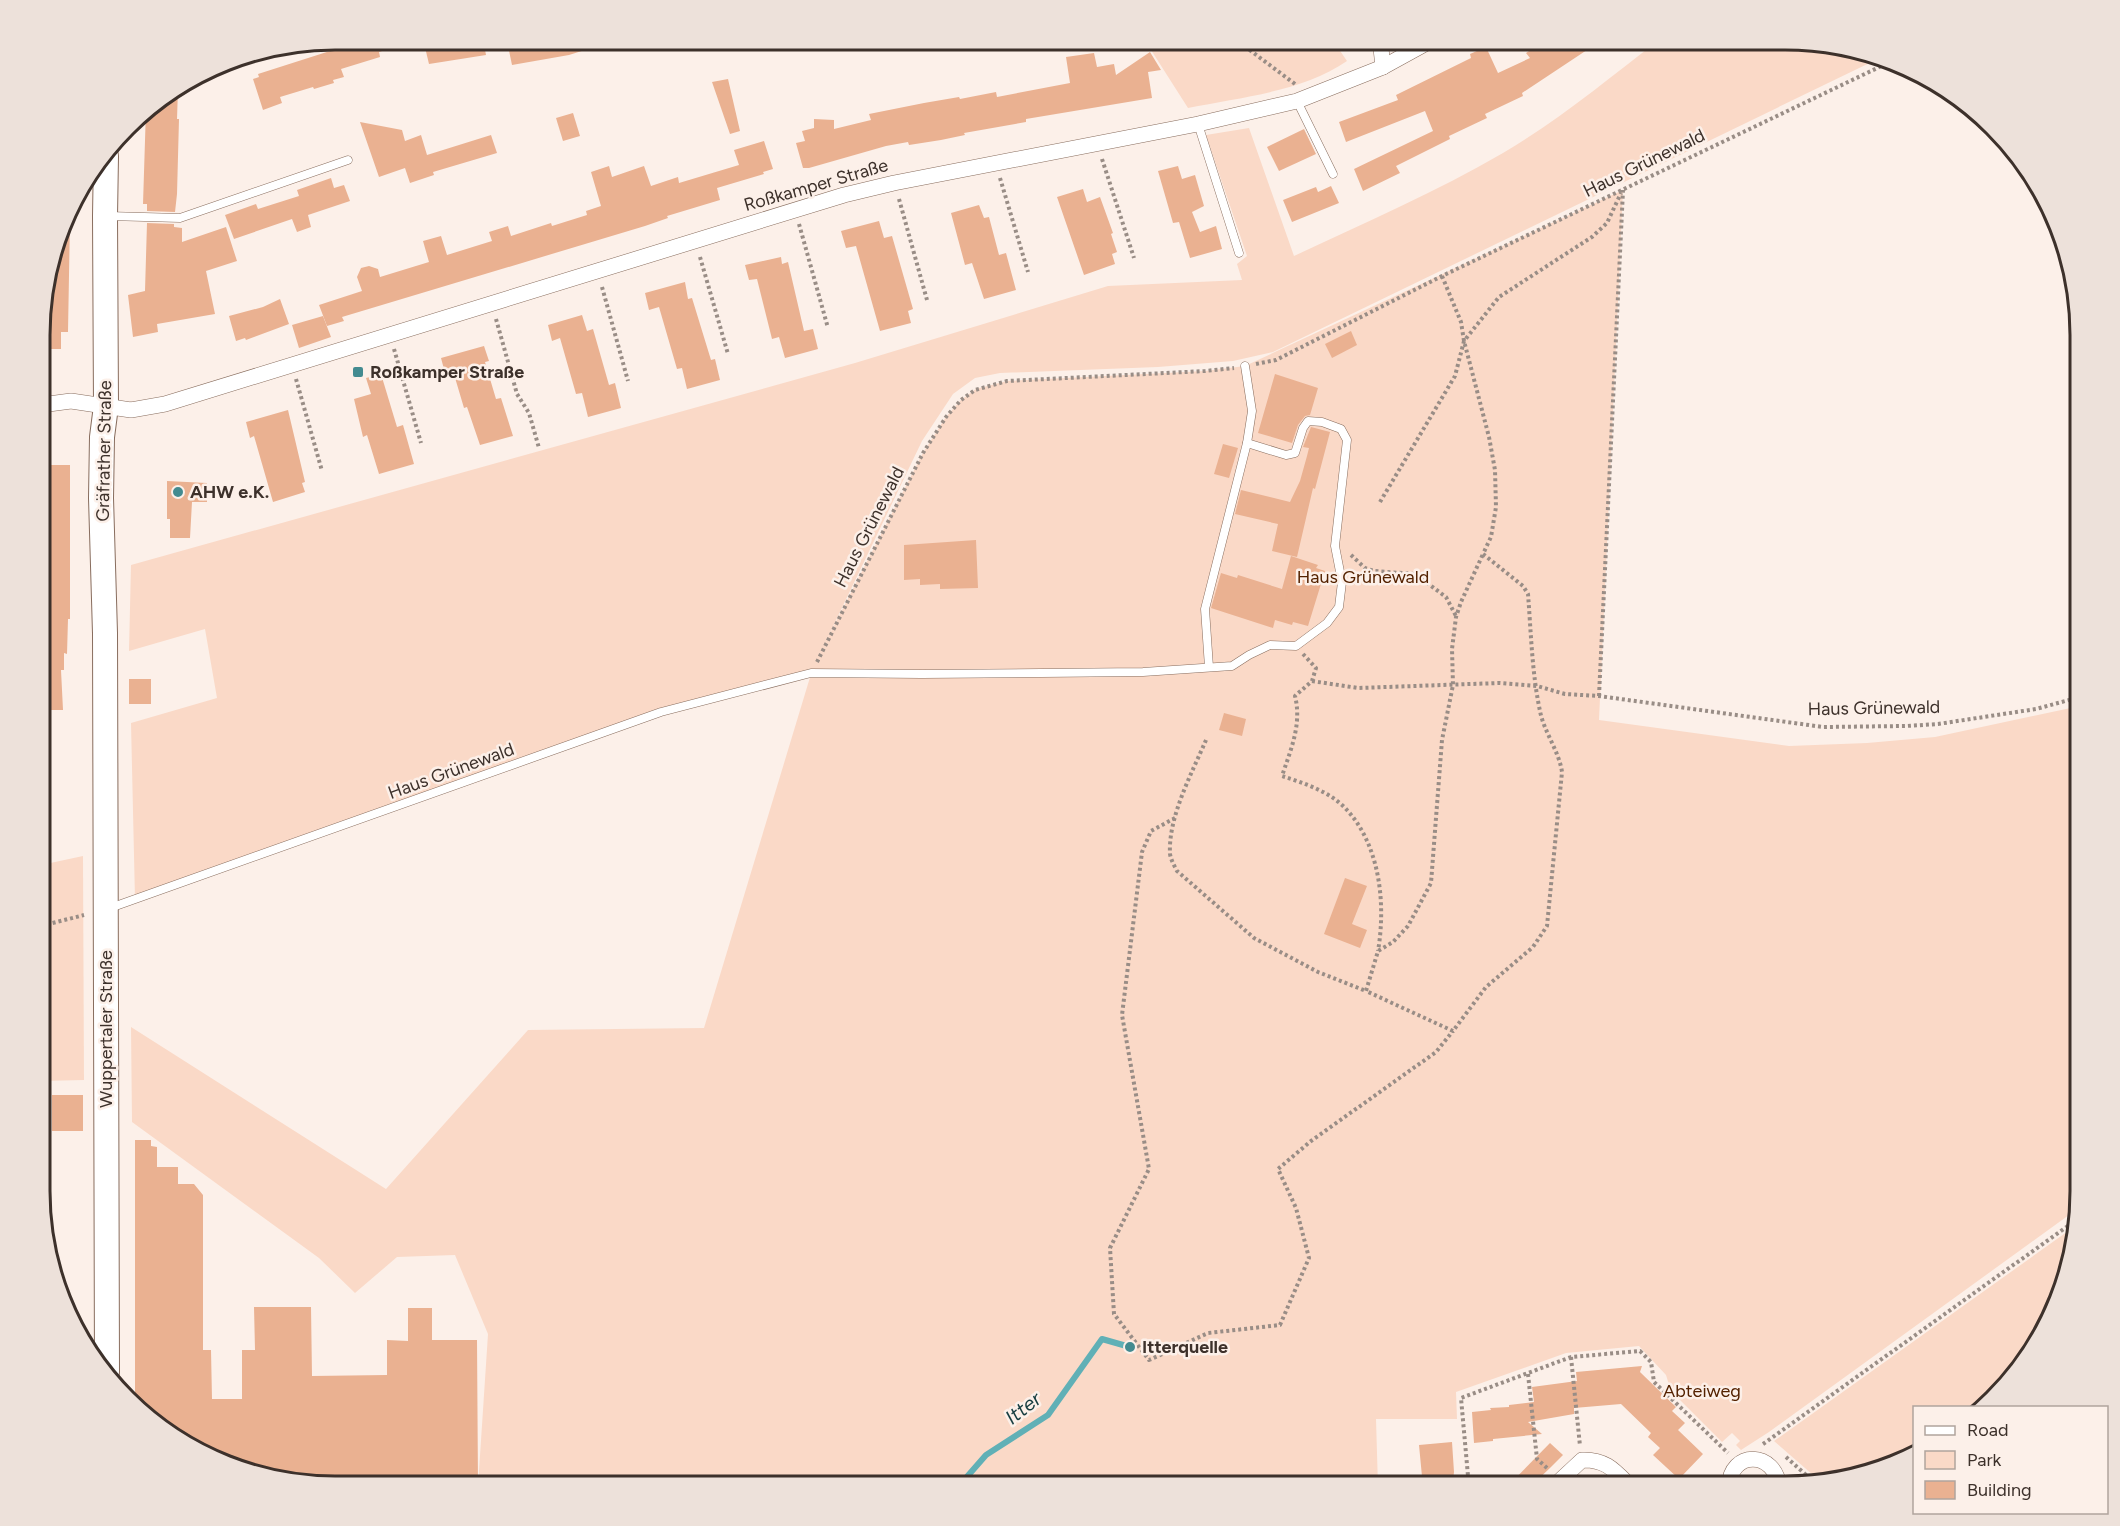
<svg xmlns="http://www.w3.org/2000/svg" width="2120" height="1526" font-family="Figtree,sans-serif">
  <rect width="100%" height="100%" fill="#fcf0e9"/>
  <!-- green -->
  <g fill="#fad9c7">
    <path d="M1144 39H1332L1347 61C1302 92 1241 97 1188 108Z"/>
    <path d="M1659 40H1804L1884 56 1273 352 1233 361 1158 367 1000 373 975 378 953 394 922 441 826 641 923 453 946 417 961 400 976 389 1007 381 1205 371 1245 366 1623 190 1599 720 1789 746 1867 743 1935 737 2080 706V1207L1769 1432 1741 1450 1736 1445 1740 1441 1732 1433 1722 1442 1671 1391 1666 1375 1639 1346 1566 1353 1456 1392 1457 1419H1376L1378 1487 478 1486 488 1334 455 1255 397 1257 355 1293 319 1258 132 1122 131 1027 386 1189 528 1030 704 1028 811 674 661 712 135 899 131 723 217 698 205 629 129 651 131 565 855 363 1108 286 1242 280 1237 264 1247 256 1206 135 1249 128 1294 256C1364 223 1436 192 1503 153 1559 120 1608 79 1659 40Z"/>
    <polygon points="83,856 84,1080 41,1081 41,865"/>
    <polygon points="2078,1224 2065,1287 2020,1372 1984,1407 1914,1408 1914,1457 1861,1477 1821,1482 1774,1441"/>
  </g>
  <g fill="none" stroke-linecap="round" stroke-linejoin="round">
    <!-- stream -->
    <polyline stroke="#60b0b6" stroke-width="6" points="958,1487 986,1455 1048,1415 1102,1339 1130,1347"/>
  </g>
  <!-- building -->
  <g fill="#eab191">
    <polygon points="354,39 409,39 410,42 379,52 380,57 341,69 344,77 333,80 334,83 314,89 313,87 280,97 282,103 263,110 253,79 259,77 258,74 355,43"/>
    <polygon points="423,39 483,39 486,55 429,64"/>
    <polygon points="517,39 606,39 607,43 569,55 512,65 507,41"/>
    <polygon points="1546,40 1602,40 1522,93 1523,96 1485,114 1487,118 1449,136 1450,139 1396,166 1400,173 1363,191 1354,169 1433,131 1425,111 1346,142 1339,122 1398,100 1396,95 1471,58 1470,54 1486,47 1498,73 1530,58 1526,53"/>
    <polygon points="1150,52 1161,70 1148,72 1152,98 1026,119 1026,122 964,133 965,135 941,140 909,145 908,142 886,146 809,168 803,168 796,143 805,141 802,131 814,128 814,119 834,120 834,129 871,120 869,114 924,103 959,97 960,99 996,92 997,97 1070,83 1066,57 1094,53 1097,67 1114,64 1116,75"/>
    <polygon points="728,79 740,131 730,134 712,82"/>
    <polygon points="178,89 177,119 179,119 177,194 175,212 147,211 147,204 143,204 146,109"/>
    <polygon points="573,113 580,136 563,141 556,118"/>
    <polygon points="360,122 402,130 405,141 421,135 427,155 491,135 497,153 433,172 434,175 410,183 405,168 379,177"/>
    <polygon points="1304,129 1316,154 1279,171 1267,147"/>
    <polygon points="764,141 773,169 763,172 764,174 717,188 720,200 667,216 668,218 645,226 342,317 344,321 327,326 319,305 362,291 357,277 361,268 369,266 378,269 380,277 429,262 423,241 441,236 447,255 492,241 489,232 508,226 511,236 551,223 552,226 587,215 586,211 601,206 591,172 609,166 612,177 644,166 651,186 678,177 679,183 739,165 734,150"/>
    <polygon points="1178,166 1182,179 1195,175 1204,206 1192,212 1200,232 1216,226 1222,249 1190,258 1179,222 1173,223 1158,171"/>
    <polygon points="331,178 334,188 344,185 350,201 308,215 311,227 297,232 292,219 234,239 225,215 256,204 258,209 299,196 297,190"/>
    <polygon points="1331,186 1339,203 1292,222 1283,200 1316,187 1318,192"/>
    <polygon points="1083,189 1087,202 1100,197 1113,233 1111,234 1117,252 1112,254 1115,264 1084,275 1057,197"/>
    <polygon points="979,205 984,218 989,217 999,255 1006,253 1016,290 984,299 972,263 965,265 951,213"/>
    <polygon points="65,218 70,219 68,332 61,332 61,349 41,349 41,297"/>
    <polygon points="879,221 884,238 892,236 913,309 908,311 911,323 880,331 856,246 846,248 841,231"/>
    <polygon points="147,223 174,224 174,227 182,228 182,242 226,227 237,261 206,271 215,314 157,324 158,332 133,337 128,295 145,291"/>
    <polygon points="781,257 782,264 788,262 804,331 813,329 818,349 785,358 779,337 772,339 757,279 749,280 745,265"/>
    <polygon points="685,282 688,299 692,298 711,360 715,359 720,380 687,389 682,368 677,369 659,307 649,310 645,293"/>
    <polygon points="280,299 289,324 246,340 245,338 236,341 229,316 263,307"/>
    <polygon points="582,315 587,331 593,329 609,385 615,383 621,408 588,417 582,393 576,394 560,338 552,341 548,325"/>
    <polygon points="323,316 331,337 299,348 292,325"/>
    <polygon points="1351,331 1357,345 1332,358 1325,344"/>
    <polygon points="484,346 489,361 485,362 496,399 501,398 513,436 480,445 467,407 464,408 453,371 445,373 441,358"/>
    <polygon points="381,374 397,427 403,425 414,464 379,474 367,435 363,437 354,399 371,394 366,378"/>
    <polygon points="1275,374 1318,388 1310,415 1305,416 1298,425 1292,443 1258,433"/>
    <polygon points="288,410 305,482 302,483 305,492 273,502 254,436 250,438 246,422"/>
    <polygon points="1311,427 1330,432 1315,489 1313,488 1297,557 1272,551 1278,524 1235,514 1241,490 1290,502 1300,481 1307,456 1309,448 1303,447"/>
    <polygon points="1223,444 1238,448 1229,478 1214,474"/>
    <polygon points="41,465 70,465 70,619 68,619 67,654 64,653 64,670 61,670 63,710 46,710 45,670 41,670"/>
    <polygon points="167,481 207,483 207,502 192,502 190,538 170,538 170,519 167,519"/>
    <polygon points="976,540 978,588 940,589 940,584 920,585 920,579 904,580 904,545"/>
    <polygon points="1291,556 1318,565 1316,568 1325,571 1308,626 1293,622 1292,625 1275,620 1273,628 1211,608 1221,573 1237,578 1238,575 1282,589"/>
    <rect x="129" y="679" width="22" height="25"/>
    <polygon points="1224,713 1246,719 1242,736 1219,730"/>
    <polygon points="1345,878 1367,886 1352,924 1367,930 1360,948 1324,934"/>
    <rect x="52" y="1095" width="31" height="36"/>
    <polygon points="135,1140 151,1140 151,1146 157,1147 157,1167 178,1167 178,1184 194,1184 203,1195 203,1350 211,1350 212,1399 242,1399 242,1350 255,1350 254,1307 311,1307 312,1376 387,1375 387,1340 408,1341 408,1308 432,1308 432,1340 477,1340 478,1486 316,1486 256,1473 256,1466 242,1466 242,1460 214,1460 154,1426 135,1404"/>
    <polygon points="1642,1366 1640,1372 1676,1407 1672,1411 1685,1423 1678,1430 1703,1454 1679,1479 1653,1455 1660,1448 1648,1437 1651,1433 1621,1404 1574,1408 1574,1414 1528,1422 1542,1434 1493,1439 1493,1441 1474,1443 1472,1412 1491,1410 1490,1408 1509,1407 1509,1405 1534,1402 1532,1387 1577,1381 1576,1372"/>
    <polygon points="1452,1442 1454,1472 1453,1481 1450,1481 1451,1487 1423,1487 1419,1445"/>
    <polygon points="1550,1443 1563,1455 1551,1467 1530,1487 1507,1487"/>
  </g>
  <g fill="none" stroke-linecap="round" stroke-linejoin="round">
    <defs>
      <g id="service">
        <polyline points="1297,101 1333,174"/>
        <polyline points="1198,124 1239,253"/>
        <polyline points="108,216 180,218 348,160"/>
        <polyline points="1209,667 1205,609 1247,443 1252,411 1245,366"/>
        <polyline points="110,908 661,712 811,673 922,674 1143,672 1232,666 1249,655 1270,645 1296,646 1327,623 1339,607 1342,582 1335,546 1347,440 1341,429 1322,422 1308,421 1303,428 1295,453 1286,455 1247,443"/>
      </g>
      <g id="minor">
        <polyline points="1380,39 1383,67"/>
        <polyline points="41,405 71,401 131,410 165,404 844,195 894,183 1198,124 1297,101 1383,67 1434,39"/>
        <path d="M1553 1487 1582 1460C1606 1459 1615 1471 1631 1487"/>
        <path d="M1729 1487C1730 1449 1776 1451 1779 1487"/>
      </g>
      <polyline id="primary" points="106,156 105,216 106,406 102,437 101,498 105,633 107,1372"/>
    </defs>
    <!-- service casing -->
    <use href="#service" stroke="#886d5e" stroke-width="9"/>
    <!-- minor casing -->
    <use href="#minor" stroke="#886d5e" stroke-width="16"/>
    <!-- primary casing -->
    <use href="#primary" stroke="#886d5e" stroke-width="26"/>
    <!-- path -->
    <g stroke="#998d86" stroke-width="4" stroke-dasharray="3 3" stroke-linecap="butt">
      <polyline points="1235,39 1295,84"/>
      <polyline points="1102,159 1134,258"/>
      <polyline points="1000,178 1028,272"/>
      <polyline points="899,199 927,300"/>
      <polyline points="799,224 828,328"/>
      <polyline points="700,257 728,354"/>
      <path d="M1442 276 1461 322 1464 341 1489 437 1495 470 1496 507 1491 537 1483 554 1523 586 1528 594C1531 632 1532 674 1540 711 1544 732 1559 751 1562 772L1547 926 1533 947 1486 987 1453 1031 1366 991 1378 951 1393 942 1408 926 1431 883 1442 740 1453 685 1452 649 1456 617 1461 602 1483 554"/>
      <polyline points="602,287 628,381"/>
      <polyline points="496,319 517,394 529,413 539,448"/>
      <polyline points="394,349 421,443"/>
      <polyline points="1256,364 1276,360 1442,276 1892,61"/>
      <polyline points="296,379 322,471"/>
      <polyline points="1380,502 1455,376 1464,341 1499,297 1592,237 1607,223 1621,193"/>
      <polyline points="1351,555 1365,568 1374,571 1415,574 1446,597 1456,616"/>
      <path d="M1303 654 1316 668 1312 681 1295 696C1302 724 1291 749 1282 776 1304 783 1331 792 1347 810 1380 846 1386 904 1378 951"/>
      <polyline points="817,662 923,453 946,417 961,400 975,390 1007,381 1205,371 1234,368"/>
      <polyline points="1312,681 1358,688 1499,683 1537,686 1565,694 1599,696 1823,727 1906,726 1938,724 2036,709 2080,697"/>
      <polyline points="1599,696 1623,190"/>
      <path d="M1206 740C1192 773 1168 817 1170 854 1171 860 1174 865 1177 871L1254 938 1318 972 1366 991"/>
      <polyline points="1175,818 1151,831 1142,852 1122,1015 1149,1169 1110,1248 1114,1314 1149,1360 1208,1333 1280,1325 1309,1258 1296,1208 1278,1169 1311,1141 1436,1052 1453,1031"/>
      <polyline points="41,926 84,915"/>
      <polyline points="1571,1357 1580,1446"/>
      <polyline points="1528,1374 1537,1459 1548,1469"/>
      <polyline points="1763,1444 2079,1218"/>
      <polyline points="1786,1457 1815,1483"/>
      <polyline points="1469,1487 1461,1398 1571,1357 1640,1351 1651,1362 1654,1382 1728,1453"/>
    </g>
    <!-- service -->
    <use href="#service" stroke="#fff" stroke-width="8"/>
    <!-- minor -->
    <use href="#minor" stroke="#fff" stroke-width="15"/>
    <!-- primary -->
    <use href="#primary" stroke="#fff" stroke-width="24"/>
  </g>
  <!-- markers -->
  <g fill="#438b90" stroke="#fcf0e9" stroke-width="2">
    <rect x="352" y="366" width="12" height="12" rx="3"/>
    <circle cx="178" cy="492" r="6"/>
    <circle cx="1130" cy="1347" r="6"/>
  </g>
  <g text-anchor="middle" stroke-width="5" stroke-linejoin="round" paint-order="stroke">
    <!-- street labels -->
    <g font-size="18" fill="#3d312b" stroke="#fcf0e9">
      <text transform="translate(1644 163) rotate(-26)" y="6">Haus Grünewald</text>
      <text transform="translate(816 185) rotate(-16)" y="6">Roßkamper Straße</text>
      <text transform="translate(104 451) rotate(-89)" y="6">Gräfrather Straße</text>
      <text transform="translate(869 527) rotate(-63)" y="6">Haus Grünewald</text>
      <text transform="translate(1874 708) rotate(-1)" y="6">Haus Grünewald</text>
      <text transform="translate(451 771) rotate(-20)" y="6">Haus Grünewald</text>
      <text transform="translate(106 1029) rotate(-90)" y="6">Wuppertaler Straße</text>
    </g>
    <!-- poi labels -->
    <g font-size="18" font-weight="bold" fill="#3d312b" stroke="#fcf0e9" text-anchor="start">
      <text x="370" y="378">Roßkamper Straße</text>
      <text x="190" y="498">AHW e.K.</text>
      <text x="1142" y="1353">Itterquelle</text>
    </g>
    <!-- park labels -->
    <g font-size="18" fill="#542200" stroke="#fcf0e9">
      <text x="1363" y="583">Haus Grünewald</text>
      <text x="1702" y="1397">Abteiweg</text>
    </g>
    <!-- water labels -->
    <g font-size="20" font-style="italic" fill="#163d40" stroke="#fcf0e9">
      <text transform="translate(1023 1408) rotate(-38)" y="7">Itter</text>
    </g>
  </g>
  <!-- crop -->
  <path d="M0 0H2120V1526H0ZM335 50H1785A285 285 0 0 1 2070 335V1191A285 285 0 0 1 1785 1476H335A285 285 0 0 1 50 1191V335A285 285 0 0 1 335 50Z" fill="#ede1da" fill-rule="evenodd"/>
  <path fill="none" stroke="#3d312b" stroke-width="3" d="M335 50H1785A285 285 0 0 1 2070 335V1191A285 285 0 0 1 1785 1476H335A285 285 0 0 1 50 1191V335A285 285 0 0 1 335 50Z"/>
  <!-- legend -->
  <rect x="1913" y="1406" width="195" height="108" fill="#fcf0e9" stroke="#b0a49d" stroke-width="1.5"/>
  <rect x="1925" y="1426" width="30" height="9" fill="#ffffff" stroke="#b0a49d" stroke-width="1.5"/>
  <text x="1967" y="1436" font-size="18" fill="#3d312b">Road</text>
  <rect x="1925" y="1451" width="30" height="18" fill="#fad9c7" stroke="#b0a49d" stroke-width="1.5"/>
  <text x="1967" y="1466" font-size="18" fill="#3d312b">Park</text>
  <rect x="1925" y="1481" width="30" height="18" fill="#eab191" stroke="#b0a49d" stroke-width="1.5"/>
  <text x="1967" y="1496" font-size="18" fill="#3d312b">Building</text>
</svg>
